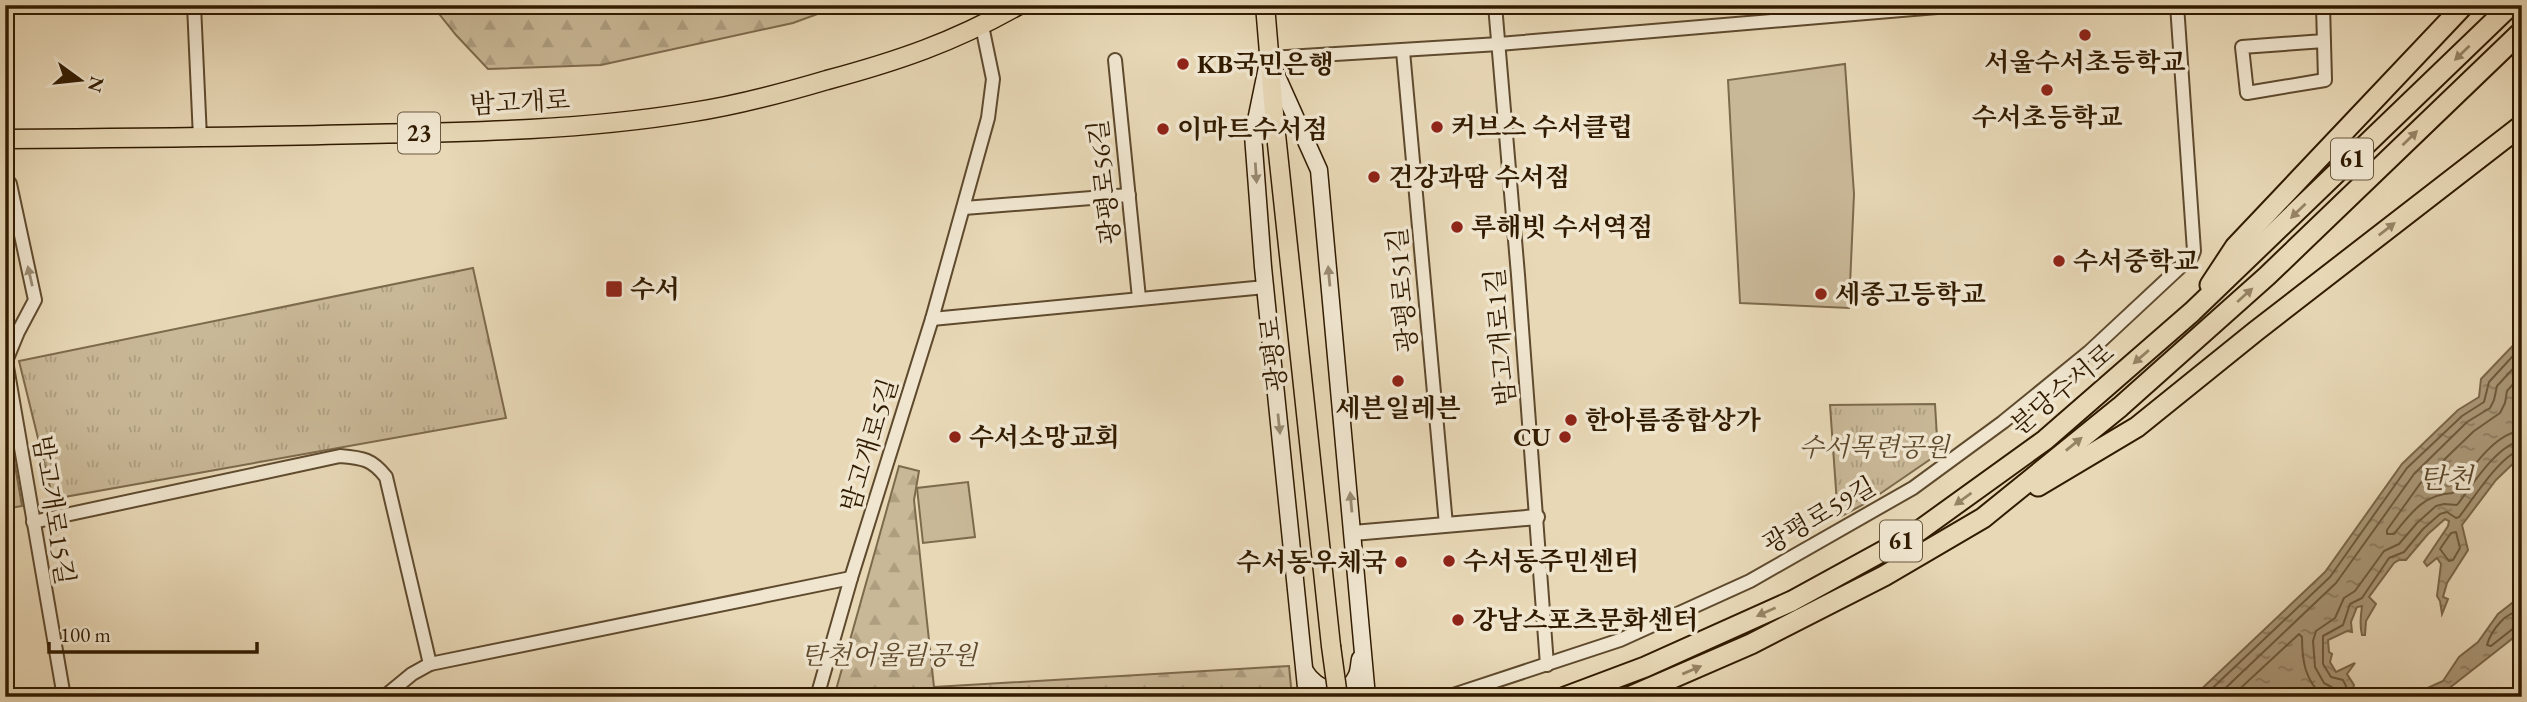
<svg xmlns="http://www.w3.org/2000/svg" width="2527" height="702" font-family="'EB Garamond','Noto Serif KR',serif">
  <defs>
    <pattern id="grass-tufts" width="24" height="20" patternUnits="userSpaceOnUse" patternTransform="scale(1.75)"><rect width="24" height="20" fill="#c9b897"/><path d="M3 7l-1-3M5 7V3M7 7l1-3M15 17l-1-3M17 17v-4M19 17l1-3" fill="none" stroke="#ad9e80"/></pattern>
    <pattern id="forest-firs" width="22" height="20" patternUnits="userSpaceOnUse" patternTransform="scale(1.75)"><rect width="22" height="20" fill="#c9b897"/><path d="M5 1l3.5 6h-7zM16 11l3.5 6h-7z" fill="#ad9e80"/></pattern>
    <pattern id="water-ripples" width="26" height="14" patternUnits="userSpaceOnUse" patternTransform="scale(1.75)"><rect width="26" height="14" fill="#aa9878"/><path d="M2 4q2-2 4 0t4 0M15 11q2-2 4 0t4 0" fill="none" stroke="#8b7b60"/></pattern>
  </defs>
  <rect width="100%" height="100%" fill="#e8d8b6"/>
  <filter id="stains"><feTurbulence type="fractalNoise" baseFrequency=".00286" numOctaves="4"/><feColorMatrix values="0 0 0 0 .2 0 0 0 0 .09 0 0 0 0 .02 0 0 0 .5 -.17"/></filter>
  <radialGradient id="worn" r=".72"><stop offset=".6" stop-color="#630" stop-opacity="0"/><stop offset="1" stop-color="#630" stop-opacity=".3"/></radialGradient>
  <!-- grass -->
  <g fill="url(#grass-tufts)" stroke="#7d6a4c" stroke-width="2">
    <polygon points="473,268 506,418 53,499 19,361"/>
    <polygon points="1935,404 1938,454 1868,502 1838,518 1830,405"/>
    <polygon points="5,407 22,506 5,509"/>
  </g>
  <!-- forest -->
  <g fill="url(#forest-firs)" stroke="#7d6a4c" stroke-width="2">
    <polygon points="432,5 842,5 793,23 601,65 488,69 456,35"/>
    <polygon points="899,466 919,471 914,500 934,687 1289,666 1292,697 834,697"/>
  </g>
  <!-- pitch -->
  <g fill="#c9b897" stroke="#7d6a4c" stroke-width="2">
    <polygon points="1845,64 1854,194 1849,308 1740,303 1728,80"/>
    <polygon points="968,482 975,537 923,543 917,488"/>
  </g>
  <!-- water -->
  <g fill="url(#water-ripples)" stroke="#7a6648" stroke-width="2">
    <path d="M2522 336V455L2496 480 2462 525 2468 550 2447 583 2443 597 2448 599 2442 614 2440 601 2437 596 2441 564 2437 558 2427 566 2424 562 2448 526 2449 521 2445 519 2428 534 2406 560H2399L2394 563 2369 597 2376 604 2366 621 2365 635H2362C2359 624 2361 616 2362 606L2357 607 2351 622 2352 632 2347 631 2328 640 2329 652 2332 654 2330 662 2336 672 2355 663 2347 674 2354 685 2351 697H2193L2325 572 2402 464 2458 410 2479 397 2481 379Z"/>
    <polygon points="2512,603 2522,605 2522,631 2438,697 2408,697 2443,681 2459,657 2478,642 2498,614"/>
  </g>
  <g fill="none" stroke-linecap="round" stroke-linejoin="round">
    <!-- shore -->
    <g stroke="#6e5a3c" stroke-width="2">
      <path d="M2522 374 2507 391 2505 403 2500 413 2474 431 2422 481 2387 530V534H2394C2411 513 2424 494 2453 493 2469 473 2494 432 2522 431"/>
      <polygon points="2456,532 2460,548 2453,560 2449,561 2440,549 2451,533"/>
      <path d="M2522 612C2506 610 2491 631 2487 645L2491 646 2515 627 2522 626"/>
      <polyline points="2203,697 2330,577 2407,468 2462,416 2484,402 2489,382 2522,346"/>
      <polyline points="2216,697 2336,583 2414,474 2467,422 2490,408 2494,400 2497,386 2522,359"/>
      <path d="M2231 697 2299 634 2302 637C2302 661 2305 681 2324 697"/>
      <path d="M2335 697V689L2324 683 2315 667 2313 641 2316 631 2335 618 2344 598 2355 591 2384 551 2399 544 2417 523 2436 506 2444 504 2457 505C2471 487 2498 443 2522 441"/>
      <path d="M2344 697 2346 686 2343 680 2331 677 2323 664V636L2343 625 2350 604 2362 598 2389 558 2404 552 2423 529 2440 514 2447 512 2456 518 2459 517C2472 501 2501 453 2522 450"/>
    </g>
    <defs>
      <g id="minor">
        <polyline points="194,5 200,138"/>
        <polyline points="1495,5 1518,275 1547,665"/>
        <polyline points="2323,5 2325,80 2247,93 2242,47 2324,41"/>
        <polyline points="1403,51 1446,525"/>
        <polyline points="1269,58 1499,44 1961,5"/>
        <polyline points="1115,60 1139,298"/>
        <polyline points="5,177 10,184 35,300 18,332 6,361 64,697"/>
        <polyline points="964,208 1129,195"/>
        <polyline points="932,319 1265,287"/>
        <path d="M33 522 340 456C363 458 372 459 386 477L430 664 412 674 384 697"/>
        <polyline points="430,664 851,578"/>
        <polyline points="817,697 851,578 932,319 988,118 993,79 982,26"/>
        <polyline points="1447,697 1620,640 1750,581 1913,488 2003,422 2089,352 2192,256 2194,251 2177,5"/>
      </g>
      <polyline id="tertiary" points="1353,533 1537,517"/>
      <g id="secondary">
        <polyline points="1271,63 1319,170 1367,697"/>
        <polyline points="1267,67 1253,135 1263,267 1307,697"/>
        <path d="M1305 671C1316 690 1345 702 1357 675 1359 670 1359 664 1360 659"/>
      </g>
      <g id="primary">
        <polyline points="1265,5 1275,125 1331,646"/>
        <path d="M5 139C125 138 245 137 366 134 475 132 585 130 693 112 739 105 783 93 827 80 898 61 954 42 1019 5"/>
      </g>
      <g id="trunk">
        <polyline points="2210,285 2235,247 2464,5"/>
        <polyline points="2038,486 2137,427 2256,331 2522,125"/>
        <polyline points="1565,697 1645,667 1792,601 1916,533 2045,440 2192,312 2511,5"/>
        <polyline points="1629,697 1751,644 1884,576 1983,518 2120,407 2267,276 2522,31"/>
      </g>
    </defs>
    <!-- minor casing -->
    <use href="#minor" stroke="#5f4a2e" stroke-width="16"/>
    <!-- tertiary casing -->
    <use href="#tertiary" stroke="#5f4a2e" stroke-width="18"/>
    <!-- secondary casing -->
    <use href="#secondary" stroke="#311b00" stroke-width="19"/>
    <!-- primary casing -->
    <use href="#primary" stroke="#311b00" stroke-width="21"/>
    <!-- trunk casing -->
    <use href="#trunk" stroke="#311b00" stroke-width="23"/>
    <!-- minor -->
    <use href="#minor" stroke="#f0e6d0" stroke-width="12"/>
    <!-- tertiary -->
    <use href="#tertiary" stroke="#f0e6d0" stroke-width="14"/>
    <!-- secondary -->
    <use href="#secondary" stroke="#f0e6d0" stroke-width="16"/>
    <!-- primary -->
    <use href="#primary" stroke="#e8d8b6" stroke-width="18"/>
    <!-- trunk -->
    <use href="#trunk" stroke="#e8d8b6" stroke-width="19"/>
    <defs>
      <polyline id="primary-bridge" points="1331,646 1338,697"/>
    </defs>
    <!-- primary-bridge casing -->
    <use href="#primary-bridge" stroke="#311b00" stroke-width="21" stroke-linecap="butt"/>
    <!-- primary-bridge -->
    <use href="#primary-bridge" stroke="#e8d8b6" stroke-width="18"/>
  </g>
  <!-- one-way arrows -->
  <defs><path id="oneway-solid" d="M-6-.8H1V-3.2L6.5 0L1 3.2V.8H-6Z" transform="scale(1.75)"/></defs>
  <g fill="#968364">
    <use href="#oneway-solid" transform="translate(2462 53) rotate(136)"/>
    <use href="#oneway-solid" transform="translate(2410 138) rotate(-44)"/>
    <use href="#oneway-solid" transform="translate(2298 211) rotate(136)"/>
    <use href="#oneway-solid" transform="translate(2387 229) rotate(-38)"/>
    <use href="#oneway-solid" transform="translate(2245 295) rotate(-42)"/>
    <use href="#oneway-solid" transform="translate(2141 357) rotate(139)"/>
    <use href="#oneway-solid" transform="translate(2074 444) rotate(-39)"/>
    <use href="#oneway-solid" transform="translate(1963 499) rotate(144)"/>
    <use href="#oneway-solid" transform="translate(1766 612) rotate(156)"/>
    <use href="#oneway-solid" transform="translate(1692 670) rotate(-23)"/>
  </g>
  <g fill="#9a8b72">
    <use href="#oneway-solid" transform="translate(1256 173) rotate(86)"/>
    <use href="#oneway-solid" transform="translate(30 276) rotate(-103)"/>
    <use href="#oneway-solid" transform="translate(1329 276) rotate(-95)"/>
    <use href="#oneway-solid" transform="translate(1279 424) rotate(84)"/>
    <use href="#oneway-solid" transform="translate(1351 502) rotate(-95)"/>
  </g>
  <!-- markers -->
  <g fill="#8f2418" stroke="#f0e6d0" stroke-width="2.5">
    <circle cx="2085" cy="35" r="7"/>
    <circle cx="1183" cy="64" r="7"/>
    <circle cx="2047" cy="90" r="7"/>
    <circle cx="1437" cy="127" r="7"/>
    <circle cx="1163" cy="129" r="7"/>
    <circle cx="1374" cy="177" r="7"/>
    <circle cx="1457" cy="227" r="7"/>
    <circle cx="2059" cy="261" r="7"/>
    <rect x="605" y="280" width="18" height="18" rx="3.5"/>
    <circle cx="1821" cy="294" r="7"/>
    <circle cx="1398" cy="381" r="7"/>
    <circle cx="1571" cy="420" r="7"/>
    <circle cx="955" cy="437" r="7"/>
    <circle cx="1565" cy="437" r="7"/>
    <circle cx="1449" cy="561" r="7"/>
    <circle cx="1401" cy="562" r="7"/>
    <circle cx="1458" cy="620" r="7"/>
  </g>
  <g text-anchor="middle" stroke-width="7" stroke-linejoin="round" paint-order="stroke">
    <!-- shield labels -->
    <g fill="#f0e6d0" stroke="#6a583e" stroke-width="2">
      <rect x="398" y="112.5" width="42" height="41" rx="5"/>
      <rect x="2331" y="138.5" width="42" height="41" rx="5"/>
      <rect x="1880" y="520.5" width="42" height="41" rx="5"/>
    </g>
    <g font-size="24" font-weight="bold" fill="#311b00">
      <text x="419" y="141">23</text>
      <text x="2352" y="167">61</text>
      <text x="1901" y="549">61</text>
    </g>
    <!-- poi labels -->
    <g font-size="26" font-weight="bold" fill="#311b00" stroke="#f0e6d0" text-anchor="start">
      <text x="2085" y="71" text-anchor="middle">서울수서초등학교</text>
      <text x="1197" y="73">KB국민은행</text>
      <text x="2047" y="126" text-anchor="middle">수서초등학교</text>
      <text x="1451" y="136">커브스 수서클럽</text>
      <text x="1177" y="138">이마트수서점</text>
      <text x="1388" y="186">건강과땀 수서점</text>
      <text x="1471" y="236">루해빗 수서역점</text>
      <text x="2073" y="270">수서중학교</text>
      <text x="630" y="298">수서</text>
      <text x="1835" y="303">세종고등학교</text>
      <text x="1398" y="417" text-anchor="middle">세븐일레븐</text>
      <text x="1585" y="429">한아름종합상가</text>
      <text x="969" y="446">수서소망교회</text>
      <text x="1551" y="446" text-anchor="end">CU</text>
      <text x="1463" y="570">수서동주민센터</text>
      <text x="1387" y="571" text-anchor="end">수서동우체국</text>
      <text x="1472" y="629">강남스포츠문화센터</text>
    </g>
    <!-- street labels -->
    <g font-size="26" fill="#311b00" stroke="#f0e6d0">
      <text transform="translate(520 102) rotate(-3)" y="9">밤고개로</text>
      <text transform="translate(1104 182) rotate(-96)" y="9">광평로56길</text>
      <text transform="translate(1402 290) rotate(-95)" y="9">광평로51길</text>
      <text transform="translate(1500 337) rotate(-95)" y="9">밤고개로1길</text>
      <text transform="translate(1273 354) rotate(-96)" y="9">광평로</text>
      <text transform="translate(2062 389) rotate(-40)" y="9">분당수서로</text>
      <text transform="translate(869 445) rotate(-73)" y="9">밤고개로5길</text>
      <text transform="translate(54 510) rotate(81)" y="9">밤고개로15길</text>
      <text transform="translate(1819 515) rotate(-30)" y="9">광평로59길</text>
    </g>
    <!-- park labels -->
    <g font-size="26" font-style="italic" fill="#5f4a2d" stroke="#f0e6d0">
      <text x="1874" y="456">수서목련공원</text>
      <text x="889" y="664">탄천어울림공원</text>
    </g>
    <!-- water labels -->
    <g font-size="28" font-style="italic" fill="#5b472a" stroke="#f0e6d0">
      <text x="2446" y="488">탄천</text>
    </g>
  </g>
  <!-- margin -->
  <rect width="2527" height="702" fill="none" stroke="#e8d8b6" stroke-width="28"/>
  <rect x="7" y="7" width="2513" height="688" fill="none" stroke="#311b00" stroke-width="3.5"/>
  <rect x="14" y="14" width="2499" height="674" fill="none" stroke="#311b00" stroke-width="2"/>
  <!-- north arrow -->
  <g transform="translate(80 80) rotate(105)" stroke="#f0e6d0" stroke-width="5" paint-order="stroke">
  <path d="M0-5L12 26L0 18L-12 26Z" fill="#311b00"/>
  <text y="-10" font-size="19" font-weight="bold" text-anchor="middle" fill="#311b00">N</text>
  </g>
  <!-- scale -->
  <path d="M49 642v10h208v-10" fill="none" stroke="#311b00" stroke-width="3.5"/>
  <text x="60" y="642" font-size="21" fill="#311b00" stroke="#f0e6d0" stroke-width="5" paint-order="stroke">100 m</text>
  <rect width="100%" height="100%" filter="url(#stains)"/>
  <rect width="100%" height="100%" fill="url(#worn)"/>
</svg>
